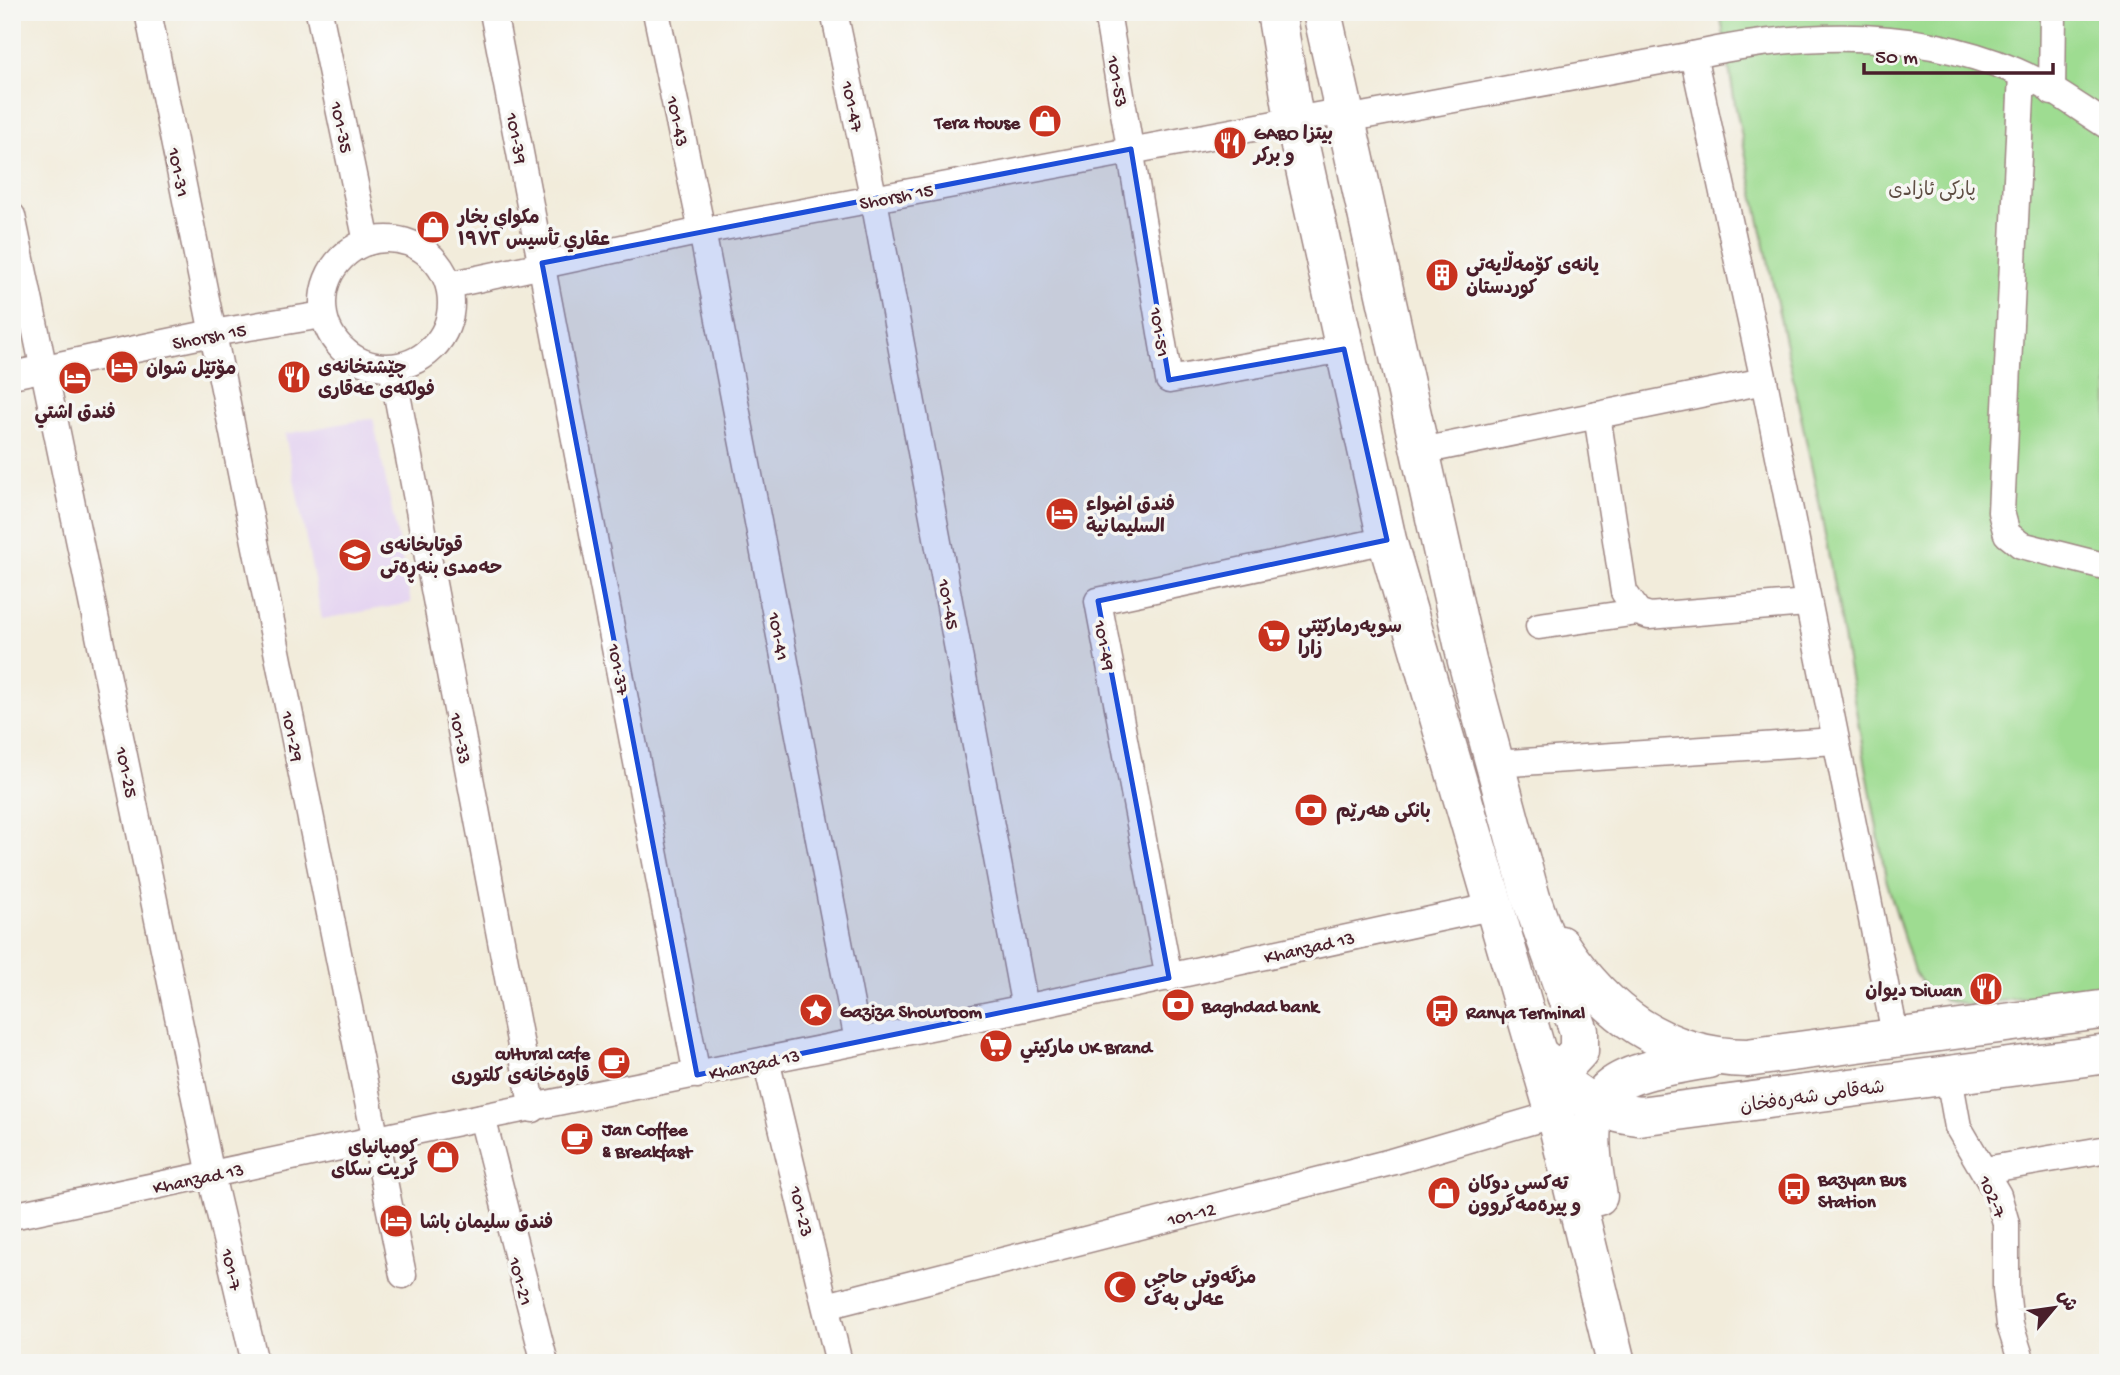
<svg xmlns="http://www.w3.org/2000/svg" width="2120" height="1375" font-family="'Gochi Hand','Playpen Sans Arabic',sans-serif">
  <rect width="100%" height="100%" fill="#f6f6f2"/>
  <filter id="ink" filterUnits="userSpaceOnUse"><feTurbulence type="fractalNoise" baseFrequency=".0143" numOctaves="2"/><feDisplacementMap in="SourceGraphic" scale="14" xChannelSelector="R" yChannelSelector="G"/><feConvolveMatrix kernelMatrix="1 2 1 2 8 2 1 2 1" color-interpolation-filters="sRGB"/></filter>
  <filter id="wash" filterUnits="userSpaceOnUse"><feTurbulence type="fractalNoise" baseFrequency=".00686" numOctaves="4" result="noise"/><feDisplacementMap in="SourceGraphic" scale="28" xChannelSelector="R" yChannelSelector="G"/><feGaussianBlur stdDeviation="1.57" result="paint"/><feColorMatrix in="noise" values="0 0 0 0 0 0 0 0 0 0 0 0 0 0 0 0 0 1.4 0 .05"/><feComposite in="paint" operator="in"/></filter>
  <g filter="url(#wash)">
    <rect width="100%" height="100%" fill="#f2ecdb"/>
    <!-- built -->
    <polygon fill="#e4d3f1" points="373,418 411,603 322,619 285,434"/>
    <!-- green -->
    <polygon fill="#9edc91" stroke="#747e5e" stroke-width="2" points="1720,12 2108,12 2108,987 1969,1005 1943,999 1926,989 1914,971 1886,879 1819,502 1735,104"/>
  </g>
  <g filter="url(#ink)">
    <g fill="none" stroke-linecap="round" stroke-linejoin="round">
      <defs>
        <g id="street">
          <polyline points="148,12 403,1275"/>
          <polyline points="319,12 367,242"/>
          <polyline points="493,12 697,1075"/>
          <polyline points="656,12 702,231 858,1041"/>
          <polyline points="834,12 874,200 1025,1008"/>
          <polyline points="1107,12 1169,380 1344,349"/>
          <path d="M1693 55C1808 30 1927 27 2035 80 2060 93 2084 111 2108 126"/>
          <polyline points="2022,75 2001,512 2007,534 2021,545 2108,567"/>
          <polyline points="2052,92 2053,12"/>
          <polyline points="1346,119 1693,55 1764,381 1896,1039"/>
          <polyline points="12,216 211,1175 255,1363"/>
          <circle cx="387" cy="303" r="64"/>
          <polyline points="449,285 702,231 1344,111"/>
          <polyline points="392,368 533,1109"/>
          <polyline points="12,375 212,333 323,315"/>
          <polyline points="1597,415 1624,592 1638,612 1649,616 1807,603"/>
          <polyline points="1422,451 1764,381"/>
          <polyline points="1539,626 1638,612"/>
          <polyline points="1495,764 1835,741"/>
          <polyline points="1169,978 1098,601 1387,540"/>
          <polyline points="766,1060 839,1363"/>
          <polyline points="1949,1077 1958,1127 1998,1195 2006,1223 2006,1289 2010,1325 2022,1363"/>
          <polyline points="482,1117 545,1363"/>
          <polyline points="1985,1170 2108,1149"/>
          <polyline points="12,1216 482,1117 1025,1008 1495,906"/>
          <polyline points="826,1306 1391,1162 1555,1114"/>
        </g>
        <g id="secondary">
          <polyline points="1276,12 1294,119 1387,540 1555,1114 1616,1363"/>
          <polyline points="1322,12 1467,661 1531,898 1579,1031 1579,1051 1566,1065 1554,1068 1537,1054"/>
          <path d="M1560 945C1606 1013 1663 1057 1747 1058L2108 1009"/>
          <path d="M1540 1058C1567 1091 1596 1112 1639 1116L2108 1054"/>
          <path d="M1598 1196C1576 1081 1607 1076 1709 1059"/>
        </g>
      </defs>
      <!-- street casing -->
      <use href="#street" stroke="#9e8683" stroke-width="29"/>
      <!-- secondary casing -->
      <use href="#secondary" stroke="#9e8683" stroke-width="41"/>
      <!-- street -->
      <use href="#street" stroke="#fff" stroke-width="26"/>
      <!-- secondary -->
      <use href="#secondary" stroke="#fff" stroke-width="38"/>
    </g>
  </g>
  <!-- marked area -->
  <path fill="#1d4ed8" fill-opacity="0.2" stroke="#1d4ed8" stroke-width="5" stroke-linejoin="round" d="M1131 149 1169 380 1344 349 1387 540 1098 601 1169 978 697 1075 542 263Z"/>
  <!-- icons -->
  <defs>
    <symbol id="shop-disc" viewBox="-11 -11 22 22"><circle r="9.5" fill="#c8321e" stroke="#f6f6f2"/><path d="M-5-2.5h2.3a2.7 3.5 0 0 1 5.4 0H5L5.5 6h-11ZM-1.5-2.5h3a1.5 2.3 0 0 0-3 0Z" fill="#fff"/></symbol>
    <symbol id="restaurant-disc" viewBox="-11 -11 22 22"><circle r="9.5" fill="#c8321e" stroke="#f6f6f2"/><path d="M-5-6h1v4h1v-4h1v4h1v-4h1v5L-1.5 .5V6h-2V.5L-5-1ZM5-6V6H3V1.5H1.5Q1.5-4 5-6Z" fill="#fff"/></symbol>
    <symbol id="building-disc" viewBox="-11 -11 22 22"><circle r="9.5" fill="#c8321e" stroke="#f6f6f2"/><path d="M-4-6H4V6H1V3H-1V6H-4ZM-2.5-4.3h1.7v1.8h-1.7ZM.8-4.3h1.7v1.8H.8ZM-2.5-1h1.7V.8h-1.7ZM.8-1h1.7V.8H.8Z" fill="#fff"/></symbol>
    <symbol id="hotel-disc" viewBox="-11 -11 22 22"><circle r="9.5" fill="#c8321e" stroke="#f6f6f2"/><path d="M-6-4.5h1.5V1H6V5H4.5V3h-9V5H-6ZM-4 0a1.8 1.8 0 1 1 3.6 0ZM.5 0V-2.5h3Q6-2.5 6 0Z" fill="#fff"/></symbol>
    <symbol id="school-disc" viewBox="-11 -11 22 22"><circle r="9.5" fill="#c8321e" stroke="#f6f6f2"/><path d="M0-5L7-2L0 1L-7-2ZM-4 1L0 2.5L4 1V4Q0 6-4 4Z" fill="#fff"/></symbol>
    <symbol id="supermarket-disc" viewBox="-11 -11 22 22"><circle r="9.5" fill="#c8321e" stroke="#f6f6f2"/><path d="M-6-5.5h2.5l.6 2H6L4.5 2H-2.5L-4.4-4H-6ZM-1.5 3.2a1.3 1.3 0 1 0 .1 0ZM3 3.2a1.3 1.3 0 1 0 .1 0Z" fill="#fff"/></symbol>
    <symbol id="bank-disc" viewBox="-11 -11 22 22"><circle r="9.5" fill="#c8321e" stroke="#f6f6f2"/><path d="M-6-4H6V4H-6ZM0-2.3a2.3 2.3 0 1 0 0 4.6a2.3 2.3 0 1 0 0-4.6Z" fill="#fff"/></symbol>
    <symbol id="sight-disc" viewBox="-11 -11 22 22"><circle r="9.5" fill="#c8321e" stroke="#f6f6f2"/><path d="M0-6L1.8-2.2L6-1.7L2.9 1.2L3.7 5.4L0 3.3L-3.7 5.4L-2.9 1.2L-6-1.7L-1.8-2.2Z" fill="#fff"/></symbol>
    <symbol id="bus-disc" viewBox="-11 -11 22 22"><circle r="9.5" fill="#c8321e" stroke="#f6f6f2"/><path d="M-5-6H5V4H4V6H2V4H-2V6H-4V4H-5ZM-3.5-4V0h7V-4ZM-3.5 1.2v1.5H-2V1.2ZM2 1.2v1.5H3.5V1.2Z" fill="#fff"/></symbol>
    <symbol id="cafe-disc" viewBox="-11 -11 22 22"><circle r="9.5" fill="#c8321e" stroke="#f6f6f2"/><path d="M-5.5-4.5H6V0H3Q3 3.5 0 3.5H-2.5Q-5.5 3.5-5.5 0ZM3-3.2v2h1.7v-2ZM-6 4.5H4V6H-6Z" fill="#fff"/></symbol>
    <symbol id="mosque-disc" viewBox="-11 -11 22 22"><circle r="9.5" fill="#c8321e" stroke="#f6f6f2"/><path d="M3.5-4.9A6 6 0 1 0 3.5 4.9A5 5 0 1 1 3.5-4.9Z" fill="#fff"/></symbol>
  </defs>
  <g fill-rule="evenodd">
    <use href="#shop-disc" x="1026" y="102" width="38" height="38"/>
    <use href="#restaurant-disc" x="1211" y="124" width="38" height="38"/>
    <use href="#shop-disc" x="414" y="208" width="38" height="38"/>
    <use href="#building-disc" x="1423" y="256" width="38" height="38"/>
    <use href="#hotel-disc" x="103" y="348" width="38" height="38"/>
    <use href="#restaurant-disc" x="275" y="358" width="38" height="38"/>
    <use href="#hotel-disc" x="56" y="359" width="38" height="38"/>
    <use href="#hotel-disc" x="1043" y="495" width="38" height="38"/>
    <use href="#school-disc" x="336" y="536" width="38" height="38"/>
    <use href="#supermarket-disc" x="1255" y="617" width="38" height="38"/>
    <use href="#bank-disc" x="1292" y="791" width="38" height="38"/>
    <use href="#restaurant-disc" x="1967" y="970" width="38" height="38"/>
    <use href="#bank-disc" x="1159" y="986" width="38" height="38"/>
    <use href="#sight-disc" x="797" y="991" width="38" height="38"/>
    <use href="#bus-disc" x="1423" y="992" width="38" height="38"/>
    <use href="#supermarket-disc" x="977" y="1027" width="38" height="38"/>
    <use href="#cafe-disc" x="595" y="1044" width="38" height="38"/>
    <use href="#cafe-disc" x="558" y="1120" width="38" height="38"/>
    <use href="#shop-disc" x="424" y="1138" width="38" height="38"/>
    <use href="#bus-disc" x="1775" y="1170" width="38" height="38"/>
    <use href="#shop-disc" x="1425" y="1174" width="38" height="38"/>
    <use href="#hotel-disc" x="377" y="1202" width="38" height="38"/>
    <use href="#mosque-disc" x="1101" y="1268" width="38" height="38"/>
  </g>
  <g text-anchor="middle" stroke-width="7" stroke-linejoin="round" paint-order="stroke">
    <!-- street labels -->
    <g font-size="19" fill="#4a1f2b" stroke="#f6f6f2">
      <text transform="translate(1119 81) rotate(80)" y="7">101-53</text>
      <text transform="translate(854 106) rotate(78)" y="7">101-47</text>
      <text transform="translate(679 121) rotate(78)" y="7">101-43</text>
      <text transform="translate(343 127) rotate(78)" y="7">101-35</text>
      <text transform="translate(518 138) rotate(79)" y="7">101-39</text>
      <text transform="translate(180 172) rotate(79)" y="7">101-31</text>
      <text transform="translate(896 195) rotate(-11)" y="7">Shorsh 15</text>
      <text transform="translate(1161 332) rotate(81)" y="7">101-51</text>
      <text transform="translate(209 335) rotate(-11)" y="7">Shorsh 15</text>
      <text transform="translate(950 604) rotate(79)" y="7">101-45</text>
      <text transform="translate(780 636) rotate(79)" y="7">101-41</text>
      <text transform="translate(1106 645) rotate(79)" y="7">101-49</text>
      <text transform="translate(620 669) rotate(79)" y="7">101-37</text>
      <text transform="translate(294 736) rotate(78)" y="7">101-29</text>
      <text transform="translate(462 738) rotate(79)" y="7">101-33</text>
      <text transform="translate(128 772) rotate(78)" y="7">101-25</text>
      <text transform="translate(1309 946) rotate(-13)" y="7">Khanzad 13</text>
      <text transform="translate(754 1063) rotate(-12)" y="7">Khanzad 13</text>
      <text transform="translate(1812 1095) rotate(-8)" y="7">شەقامی شەرەفخان</text>
      <text transform="translate(198 1177) rotate(-12)" y="7">Khanzad 13</text>
      <text transform="translate(1994 1196) rotate(67)" y="7">102-7</text>
      <text transform="translate(803 1211) rotate(76)" y="7">101-23</text>
      <text transform="translate(1191 1213) rotate(-14)" y="7">101-12</text>
      <text transform="translate(233 1269) rotate(77)" y="7">101-7</text>
      <text transform="translate(522 1281) rotate(75)" y="7">101-21</text>
    </g>
    <!-- poi labels -->
    <g font-size="19" font-weight="bold" fill="#4a1f2b" stroke="#f6f6f2" text-anchor="start">
      <text x="1020" y="128" text-anchor="end">Tera House</text>
      <text x="1254" y="139">GABO بيتزا<tspan x="1254" dy="22">و بركر</tspan></text>
      <text x="458" y="223">مكواي بخار<tspan x="458" dy="22">عقاري تأسيس ١٩٧٢</tspan></text>
      <text x="1466" y="271">یانەی کۆمەڵایەتی<tspan x="1466" dy="22">کوردستان</tspan></text>
      <text x="318" y="373">چێشتخانەی<tspan x="318" dy="22">فولکەی عەقاری</tspan></text>
      <text x="146" y="374">مۆتێل شوان</text>
      <text x="75" y="418" text-anchor="middle">فندق اشتي</text>
      <text x="1086" y="510">فندق اضواء<tspan x="1086" dy="22">السليمانية</tspan></text>
      <text x="380" y="551">قوتابخانەی<tspan x="380" dy="22">حەمدی بنەڕەتی</tspan></text>
      <text x="1298" y="632">سوپەرمارکێتی<tspan x="1298" dy="22">زارا</tspan></text>
      <text x="1336" y="817">بانکی هەرێم</text>
      <text x="1962" y="996" text-anchor="end">دیوان Diwan</text>
      <text x="1202" y="1012">Baghdad bank</text>
      <text x="840" y="1017">Gaziza Showroom</text>
      <text x="1466" y="1018">Ranya Terminal</text>
      <text x="1020" y="1053">مارکيتي UK Brand</text>
      <text x="590" y="1059" text-anchor="end">cultural cafe<tspan x="590" dy="22">قاوەخانەی کلتوری</tspan></text>
      <text x="602" y="1135">Jan Coffee<tspan x="602" dy="22">&amp; Breakfast</tspan></text>
      <text x="418" y="1153" text-anchor="end">كومپانياى<tspan x="418" dy="22">گريت سكاى</tspan></text>
      <text x="1818" y="1185">Bazyan Bus<tspan x="1818" dy="22">Station</tspan></text>
      <text x="1468" y="1189">تەکسی دوکان<tspan x="1468" dy="22">و پیرەمەگروون</tspan></text>
      <text x="420" y="1228">فندق سليمان باشا</text>
      <text x="1144" y="1283">مزگەوتی حاجی<tspan x="1144" dy="22">عەلی بەگ</tspan></text>
    </g>
    <!-- park labels -->
    <g font-size="19" fill="#5f4e44" stroke="#f6f6f2">
      <text x="1932" y="195">پارکی ئازادی</text>
    </g>
  </g>
  <!-- margin -->
  <rect width="2120" height="1375" fill="none" stroke="#f6f6f2" stroke-width="42"/>
  <!-- north arrow -->
  <g transform="translate(2054 1308) rotate(61)" stroke="#f6f6f2" stroke-width="5" paint-order="stroke">
  <path d="M0-5L12 26L0 18L-12 26Z" fill="#4a1f2b"/>
  <text y="-10" font-size="19" font-weight="bold" text-anchor="middle" fill="#4a1f2b">ش</text>
  </g>
  <!-- scale -->
  <path d="M1864 63v10h189v-10" fill="none" stroke="#4a1f2b" stroke-width="3.5"/>
  <text x="1875" y="63" font-size="21" fill="#4a1f2b" stroke="#f6f6f2" stroke-width="5" paint-order="stroke">50 m</text>
</svg>
